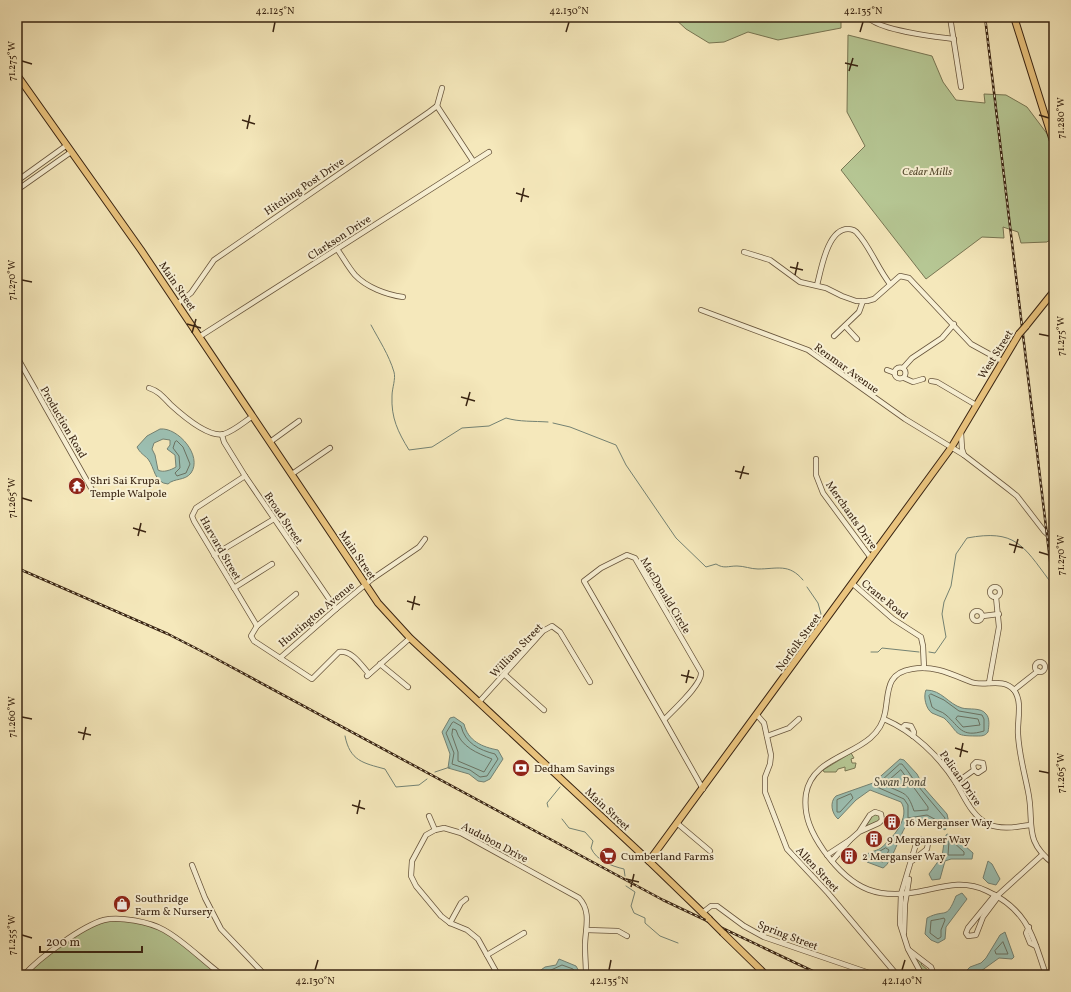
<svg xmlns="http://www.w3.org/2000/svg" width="1071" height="992" font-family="Vollkorn,serif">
  <rect width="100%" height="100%" fill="#f5e8bb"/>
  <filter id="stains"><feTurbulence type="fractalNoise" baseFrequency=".005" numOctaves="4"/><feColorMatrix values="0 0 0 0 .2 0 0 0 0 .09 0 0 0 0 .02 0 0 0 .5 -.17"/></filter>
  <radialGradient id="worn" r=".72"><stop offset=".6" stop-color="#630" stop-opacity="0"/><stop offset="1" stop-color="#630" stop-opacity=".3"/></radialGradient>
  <!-- green -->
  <g fill="#b6c794" stroke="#787653">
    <polygon points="673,17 841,17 841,28 778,40 748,32 724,42 709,43 686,29"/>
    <polygon points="848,35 932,56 943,82 956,100 985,103 984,94 1006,95 1027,107 1054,143 1054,242 1048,241 1047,242 1021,243 1018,232 1003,227 1004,238 982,237 926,279 841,170 865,146 847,112"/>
    <polygon points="851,753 854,758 851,759 852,763 856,763 855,768 845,771 845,767 838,769 836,772 824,772 823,770"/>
    <polygon points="873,814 880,816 880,821 865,827"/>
    <polygon points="123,919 164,930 222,975 24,975 47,953 99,922"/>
    <polygon points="915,957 923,962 921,964 930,972 932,972 933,975 924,975"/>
  </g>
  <!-- water -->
  <g fill="#9cc0b3" stroke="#748273" fill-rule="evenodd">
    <path d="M160 429C178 427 203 456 191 473 185 481 174 478 168 484 154 483 155 468 148 459 144 455 140 453 137 447L147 436ZM163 439 170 440V445L167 449 175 455 176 467C171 470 163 473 158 470L155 455 152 449 154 443Z"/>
    <path d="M926 690C942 690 948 704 962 708 969 710 981 707 986 714 990 718 989 726 988 732 985 736 982 736 977 736 952 736 960 733 944 718 940 716 936 715 932 713 926 709 923 697 926 690Z"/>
    <path d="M454 717 464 724C468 741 482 747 498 750L503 759 490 779 484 782 478 781 469 774 448 768 450 754 442 732 450 718Z"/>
    <path d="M900 759 904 760 917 774 925 789 947 814 949 823 945 830 927 819 908 823C899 834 893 862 883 868L867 862 865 857C868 851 875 852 881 848 893 838 911 817 901 802L870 790 856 800 838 819C832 814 829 802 836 796L873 783Z"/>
    <polygon points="947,834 955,837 973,853 972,859 951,859 945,861 940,879 932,880 929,874 942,856 945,837"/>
    <polygon points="988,861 992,864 1000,879 996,885 988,883 983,878"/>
    <path d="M962 893 967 899 946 927 945 939 938 943 931 940 925 934 927 918C946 908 946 921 956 896Z"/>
    <polygon points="1005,932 1014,957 1012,959 999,958 981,971 978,975 962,975 970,967 981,963 986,958 1000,935"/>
    <polygon points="559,959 576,966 581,975 534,975 545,967 556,965"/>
  </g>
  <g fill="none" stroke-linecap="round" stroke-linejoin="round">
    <!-- shore -->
    <g stroke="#6a7262" stroke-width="1">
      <polygon points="177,441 183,447 190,464 186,473 177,476 175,473 180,468 179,456 173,448 175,442"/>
      <path d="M931 694 944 700 959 711 982 715 984 719V731C961 738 960 727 946 715 942 711 936 711 932 707L929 696Z"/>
      <polygon points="958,716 978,719 980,725 963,727 956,719"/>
      <path d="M454 722 461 726C465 743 479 750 495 754L498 759 487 776 480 777 470 770 452 764 454 753 446 733 452 723Z"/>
      <path d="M453 729 456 730C461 747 477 753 492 759L484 772 458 761V752L452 735Z"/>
      <path d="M900 764H902C910 773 915 783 923 792 930 801 938 809 945 818L944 824 927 815 908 818V805L904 799 877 787V785Z"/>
      <path d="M901 770 928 807V810L914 811C907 790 904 795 886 785V783Z"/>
      <polygon points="851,794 853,798 840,812 837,812 837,800"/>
      <polygon points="951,840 964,852 964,855 948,855 949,841"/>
      <polygon points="886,848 889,850 883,862 872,859 872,856"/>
      <polygon points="940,919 944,918 945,920 941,930 941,937 938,939 930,933 931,921"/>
      <polygon points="1003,942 1008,954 996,954 995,951"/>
      <polyline points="540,975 562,965 573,969 577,975"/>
    </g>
    <!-- stream -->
    <g stroke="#748273" stroke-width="1">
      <path d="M371 325C379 340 389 355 394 372 396 379 392 388 392 396 391 418 398 432 409 450L432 447 462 428 489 426 506 418C519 422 534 421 548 422"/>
      <path d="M553 423 570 427 616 445 626 465 676 538 706 567 716 564C724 569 728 566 737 566 744 566 751 569 758 569 777 569 789 563 803 580"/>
      <polyline points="807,587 818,603 821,614 812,630"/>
      <polyline points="871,652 878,652 882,648 919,652"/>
      <path d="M929 652 935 653 946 637 942 614 944 602 951 586 956 554 967 538C1015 529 1023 545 1049 580"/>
      <path d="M345 736C350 761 363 763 385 769L396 787 419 785 427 779"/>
      <polyline points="435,772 450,767"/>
      <polyline points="548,807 547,803 560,787"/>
      <path d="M562 819 569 828 585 832 593 841 591 848C596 860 611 866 624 869L625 876"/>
      <polyline points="626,886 635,892 631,906 634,913 645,918 645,923 660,936 678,943"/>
    </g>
    <defs>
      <g id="minor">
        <path d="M868 17C878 30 936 37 954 39"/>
        <polyline points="950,17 961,87"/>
        <polyline points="437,106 473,161"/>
        <polyline points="17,181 67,145"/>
        <polyline points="17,190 71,152"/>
        <path d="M337 249C343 257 348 267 355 275 366 287 387 295 403 297"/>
        <polyline points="744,252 770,260 800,282 826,288 842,296 856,301 867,301 874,299 900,276 909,278 971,344 1002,361"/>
        <path d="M817 285C821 271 827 229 848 229 852 229 856 231 858 234 870 247 878 269 890 284"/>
        <polyline points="177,304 191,293 214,260 429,112 437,106 442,88"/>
        <polyline points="701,310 808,350 905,419 964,455 1007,488 1017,496 1044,531 1054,540"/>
        <polyline points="845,326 857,339"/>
        <polyline points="834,336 859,312 863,301"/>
        <polyline points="199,337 489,152"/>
        <polyline points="17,357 95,495"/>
        <circle cx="900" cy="373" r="5.5"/>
        <polyline points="903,368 912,358 942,338 954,324"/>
        <polyline points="887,370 895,373"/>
        <polyline points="904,378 913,382 923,379"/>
        <polyline points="931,381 937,382 976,405"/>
        <path d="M149 388C159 391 164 398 171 405 182 415 208 438 224 434 234 431 244 422 253 416"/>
        <polyline points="961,433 962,449 964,455"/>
        <polyline points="222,435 224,442 245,476 336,609"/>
        <polyline points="270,442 299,421"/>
        <polyline points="816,459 816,475 823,493 871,558"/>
        <polyline points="292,474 330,448"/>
        <polyline points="245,476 196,508 192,516 194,521 257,626"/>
        <polyline points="214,555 274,519"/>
        <polyline points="853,584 893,619 921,637 923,646 924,668"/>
        <circle cx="995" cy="592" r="5"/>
        <polyline points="234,588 272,564"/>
        <path d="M296 594 257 626 251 636 254 641 312 679 339 652C352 650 361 665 369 674"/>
        <circle cx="977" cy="616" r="5"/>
        <polyline points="983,616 999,614"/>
        <polyline points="280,658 336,609 372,579 419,547 425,539"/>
        <circle cx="1040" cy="667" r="5"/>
        <polyline points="380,664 408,687"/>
        <polyline points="504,674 544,710"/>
        <polyline points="367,676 410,638"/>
        <polyline points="989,683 999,627 996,597"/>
        <polyline points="1014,690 1038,671"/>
        <polyline points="479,702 543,631 552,626 560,632 590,682"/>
        <polyline points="757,715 764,723 771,755 770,764 765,777 765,792 787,849 828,893 897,975"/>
        <path d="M884 719C914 732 939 756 956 783 965 798 972 816 988 824 1001 830 1016 827 1030 825"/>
        <path d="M664 720 584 581 601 568 627 555 635 558 701 672C703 684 673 710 664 720L703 789"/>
        <polyline points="902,728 905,725 911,726 914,732 913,736"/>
        <polyline points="767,736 789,728 799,719"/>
        <polyline points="956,783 974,770 978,773 984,769 983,763 976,762 973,765 974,770"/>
        <polyline points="429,816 435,830"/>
        <polyline points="678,824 710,851"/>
        <polyline points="827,855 850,840"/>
        <polyline points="832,861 850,840 859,832 870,815 875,812 881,814 882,820 879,823 859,832"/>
        <polyline points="912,861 927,849 928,843 925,840 920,839 916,844 901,894 900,924 908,949 922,975"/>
        <polyline points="192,865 205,898 221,929 265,975"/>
        <polyline points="995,895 968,928 966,933 968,936 976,935 983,917 998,897"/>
        <polyline points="997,896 1042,855"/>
        <polyline points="702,913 711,906 717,906 744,926 764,937 875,975"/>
        <polyline points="450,923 461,903 466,899"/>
        <polyline points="1029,927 1026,933 1030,943 1036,946"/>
        <polyline points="587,930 618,931 627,936"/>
        <polyline points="904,933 905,904 909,879"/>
        <polyline points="909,950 931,967 934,975"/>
        <polyline points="487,955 524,933"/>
        <path d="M24 975C39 958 82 926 104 920 119 916 150 922 164 930 184 941 203 961 222 975"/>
        <path d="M498 975 478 939 467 930 450 923 441 916 416 886 411 876 412 861 426 835 435 830 444 828 461 833 579 898C592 912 585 929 585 946 585 956 586 965 586 975"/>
        <polyline points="660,975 677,973 695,975"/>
        <path d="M1046 975C1033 937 1028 910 987 891 966 881 949 885 927 890 879 901 853 891 824 851 812 834 803 816 806 794 813 750 877 757 885 713 889 693 885 673 912 669 934 665 951 674 971 682 984 687 1003 677 1014 690 1023 702 1017 721 1018 734 1019 754 1024 771 1028 791 1035 823 1022 840 1054 864"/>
      </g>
      <g id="major">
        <polyline points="1014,17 1054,144"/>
        <polyline points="17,75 141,250 378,603 410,638 649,861 709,919"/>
        <polyline points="1026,326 1054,291"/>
        <polyline points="649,861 951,448 1019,334"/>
        <polyline points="723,933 766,975"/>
      </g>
    </defs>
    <!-- minor casing -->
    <use href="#minor" stroke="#68553c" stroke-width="6"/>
    <!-- major casing -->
    <use href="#major" stroke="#392412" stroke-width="8"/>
    <!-- minor -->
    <use href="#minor" stroke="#f8f0d3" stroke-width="4.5"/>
    <!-- major -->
    <use href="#major" stroke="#eac47e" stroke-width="6"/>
    <defs>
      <g id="rail">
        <polyline points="985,17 1054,594"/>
        <polyline points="17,568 168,634 211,656 663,900 821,975"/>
      </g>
    </defs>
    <!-- rail casing -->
    <use href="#rail" stroke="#392412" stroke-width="2.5"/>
    <!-- rail -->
    <use href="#rail" stroke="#f8f0d3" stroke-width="1" stroke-dasharray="3" stroke-linecap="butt"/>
    <defs>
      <g id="major-bridge">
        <polyline points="1019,334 1026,326"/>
        <polyline points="709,919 723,933"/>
      </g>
    </defs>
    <!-- major-bridge casing -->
    <use href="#major-bridge" stroke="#392412" stroke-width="8" stroke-linecap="butt"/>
    <!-- major-bridge -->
    <use href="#major-bridge" stroke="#eac47e" stroke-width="6"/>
  </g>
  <!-- ticks -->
  <path fill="none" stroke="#392412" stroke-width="1.5" d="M273 32 275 22M566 32 569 22M860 32 863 22M22 61 32 64M845 63 858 66M849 71 853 58M1039 115 1049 118M242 120 255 124M247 129 250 115M516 193 529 197M521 202 524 188M790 267 803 270M795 275 798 262M22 280 32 282M187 324 201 328M192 333 196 319M1039 334 1049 336M461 397 475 401M466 406 470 392M735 471 749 474M740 479 744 466M22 498 32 501M133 528 146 532M138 536 141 523M1009 544 1023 548M1039 552 1049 555M1014 553 1018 539M407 601 420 605M412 610 415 596M681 675 694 678M686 683 689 670M22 717 32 719M78 732 91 735M83 740 86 727M955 748 968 752M960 757 963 743M1039 771 1049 773M352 805 365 809M357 814 360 800M626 879 639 882M631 887 634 874M22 935 32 938M315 970 318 960M609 970 611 960M902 970 905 960"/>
  <!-- icons -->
  <defs>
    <symbol id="temple-disc" viewBox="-11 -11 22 22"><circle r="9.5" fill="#8f2418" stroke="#f8f0d3"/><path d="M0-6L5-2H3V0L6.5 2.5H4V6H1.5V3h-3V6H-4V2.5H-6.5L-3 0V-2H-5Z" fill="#fff"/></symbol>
    <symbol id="bank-disc" viewBox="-11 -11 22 22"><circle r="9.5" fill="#8f2418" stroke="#f8f0d3"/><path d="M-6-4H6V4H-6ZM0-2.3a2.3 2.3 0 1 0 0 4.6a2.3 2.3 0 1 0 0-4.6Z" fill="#fff"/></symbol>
    <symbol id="building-disc" viewBox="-11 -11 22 22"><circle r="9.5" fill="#8f2418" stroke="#f8f0d3"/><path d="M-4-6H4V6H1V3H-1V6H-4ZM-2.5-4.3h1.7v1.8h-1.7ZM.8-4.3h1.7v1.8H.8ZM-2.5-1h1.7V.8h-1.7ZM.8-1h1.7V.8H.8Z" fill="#fff"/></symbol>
    <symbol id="supermarket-disc" viewBox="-11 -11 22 22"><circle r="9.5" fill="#8f2418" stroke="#f8f0d3"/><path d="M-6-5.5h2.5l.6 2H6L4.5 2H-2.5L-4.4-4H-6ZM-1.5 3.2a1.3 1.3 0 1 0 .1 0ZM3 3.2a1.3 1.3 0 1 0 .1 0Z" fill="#fff"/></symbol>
    <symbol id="shop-disc" viewBox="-11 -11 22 22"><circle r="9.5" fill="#8f2418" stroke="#f8f0d3"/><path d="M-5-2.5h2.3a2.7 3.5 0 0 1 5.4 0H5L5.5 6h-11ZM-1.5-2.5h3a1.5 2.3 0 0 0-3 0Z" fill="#fff"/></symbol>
  </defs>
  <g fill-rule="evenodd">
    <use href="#temple-disc" x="67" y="476" width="20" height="20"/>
    <use href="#bank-disc" x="511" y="758" width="20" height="20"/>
    <use href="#building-disc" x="882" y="812" width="20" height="20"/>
    <use href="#building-disc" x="864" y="829" width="20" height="20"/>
    <use href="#supermarket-disc" x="598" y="846" width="20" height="20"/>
    <use href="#building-disc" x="839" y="846" width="20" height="20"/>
    <use href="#shop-disc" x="112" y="894" width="20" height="20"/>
  </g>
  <g text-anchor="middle" stroke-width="4" stroke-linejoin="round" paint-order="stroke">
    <!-- park labels -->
    <g font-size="11" font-style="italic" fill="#584d32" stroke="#f8f0d3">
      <text x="927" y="175">Cedar Mills</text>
    </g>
    <!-- street labels -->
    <g font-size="11" fill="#392412" stroke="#f8f0d3">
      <text transform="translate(304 186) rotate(-34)" y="4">Hitching Post Drive</text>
      <text transform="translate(339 237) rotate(-33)" y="4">Clarkson Drive</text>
      <text transform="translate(178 286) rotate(56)" y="4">Main Street</text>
      <text transform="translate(995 354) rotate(-58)" y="4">West Street</text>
      <text transform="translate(847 368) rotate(36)" y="4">Renmar Avenue</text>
      <text transform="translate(64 422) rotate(60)" y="4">Production Road</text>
      <text transform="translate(852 515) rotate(55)" y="4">Merchants Drive</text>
      <text transform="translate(284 518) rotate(56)" y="4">Broad Street</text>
      <text transform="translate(221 548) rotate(60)" y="4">Harvard Street</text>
      <text transform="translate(358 555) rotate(56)" y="4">Main Street</text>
      <text transform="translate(666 595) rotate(59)" y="4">MacDonald Circle</text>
      <text transform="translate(885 599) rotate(39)" y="4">Crane Road</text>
      <text transform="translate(316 614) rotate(-40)" y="4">Huntington Avenue</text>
      <text transform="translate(798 642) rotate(-54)" y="4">Norfolk Street</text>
      <text transform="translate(516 650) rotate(-46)" y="4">William Street</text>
      <text transform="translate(961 778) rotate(55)" y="4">Pelican Drive</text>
      <text transform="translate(608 809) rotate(43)" y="4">Main Street</text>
      <text transform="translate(495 842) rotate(28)" y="4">Audubon Drive</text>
      <text transform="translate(818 869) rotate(47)" y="4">Allen Street</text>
      <text transform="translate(788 935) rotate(21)" y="4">Spring Street</text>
    </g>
    <!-- poi labels -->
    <g font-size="11" fill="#392412" stroke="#f8f0d3" text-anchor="start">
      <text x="90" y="484">Shri Sai Krupa<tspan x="90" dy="13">Temple Walpole</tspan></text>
      <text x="534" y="772">Dedham Savings</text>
      <text x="905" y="826">16 Merganser Way</text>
      <text x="887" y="843">9 Merganser Way</text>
      <text x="621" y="860">Cumberland Farms</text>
      <text x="862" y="860">2 Merganser Way</text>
      <text x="135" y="902">Southridge<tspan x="135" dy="13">Farm &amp; Nursery</tspan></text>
    </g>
    <!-- water labels -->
    <g font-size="12" font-style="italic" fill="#575342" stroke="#f8f0d3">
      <text x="900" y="786">Swan Pond</text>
    </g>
  </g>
  <!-- margin -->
  <rect width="1071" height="992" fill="none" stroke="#f5e8bb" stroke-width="44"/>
  <!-- scale -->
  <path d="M40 946v6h102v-6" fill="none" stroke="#392412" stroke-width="2"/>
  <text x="46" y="946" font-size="12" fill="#392412" stroke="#f8f0d3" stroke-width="3" paint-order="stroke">200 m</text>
  <rect x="22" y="22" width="1027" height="948" fill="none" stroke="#392412" stroke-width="1.5"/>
  <g font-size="10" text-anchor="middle" fill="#392412">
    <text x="275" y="14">42.125°N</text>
    <text x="569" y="14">42.130°N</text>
    <text x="863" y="14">42.135°N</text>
    <text transform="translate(11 61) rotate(-90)" y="4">71.275°W</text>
    <text transform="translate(1060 118) rotate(-90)" y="4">71.280°W</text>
    <text transform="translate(11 280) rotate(-90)" y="4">71.270°W</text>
    <text transform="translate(1060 336) rotate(-90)" y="4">71.275°W</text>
    <text transform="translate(11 498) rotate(-90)" y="4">71.265°W</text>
    <text transform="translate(1060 555) rotate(-90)" y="4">71.270°W</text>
    <text transform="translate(11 717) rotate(-90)" y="4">71.260°W</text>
    <text transform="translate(1060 773) rotate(-90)" y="4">71.265°W</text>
    <text transform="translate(11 935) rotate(-90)" y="4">71.255°W</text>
    <text x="315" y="984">42.130°N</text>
    <text x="609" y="984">42.135°N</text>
    <text x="902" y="984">42.140°N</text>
  </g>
  <rect width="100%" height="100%" filter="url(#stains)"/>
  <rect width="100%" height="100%" fill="url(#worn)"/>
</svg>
